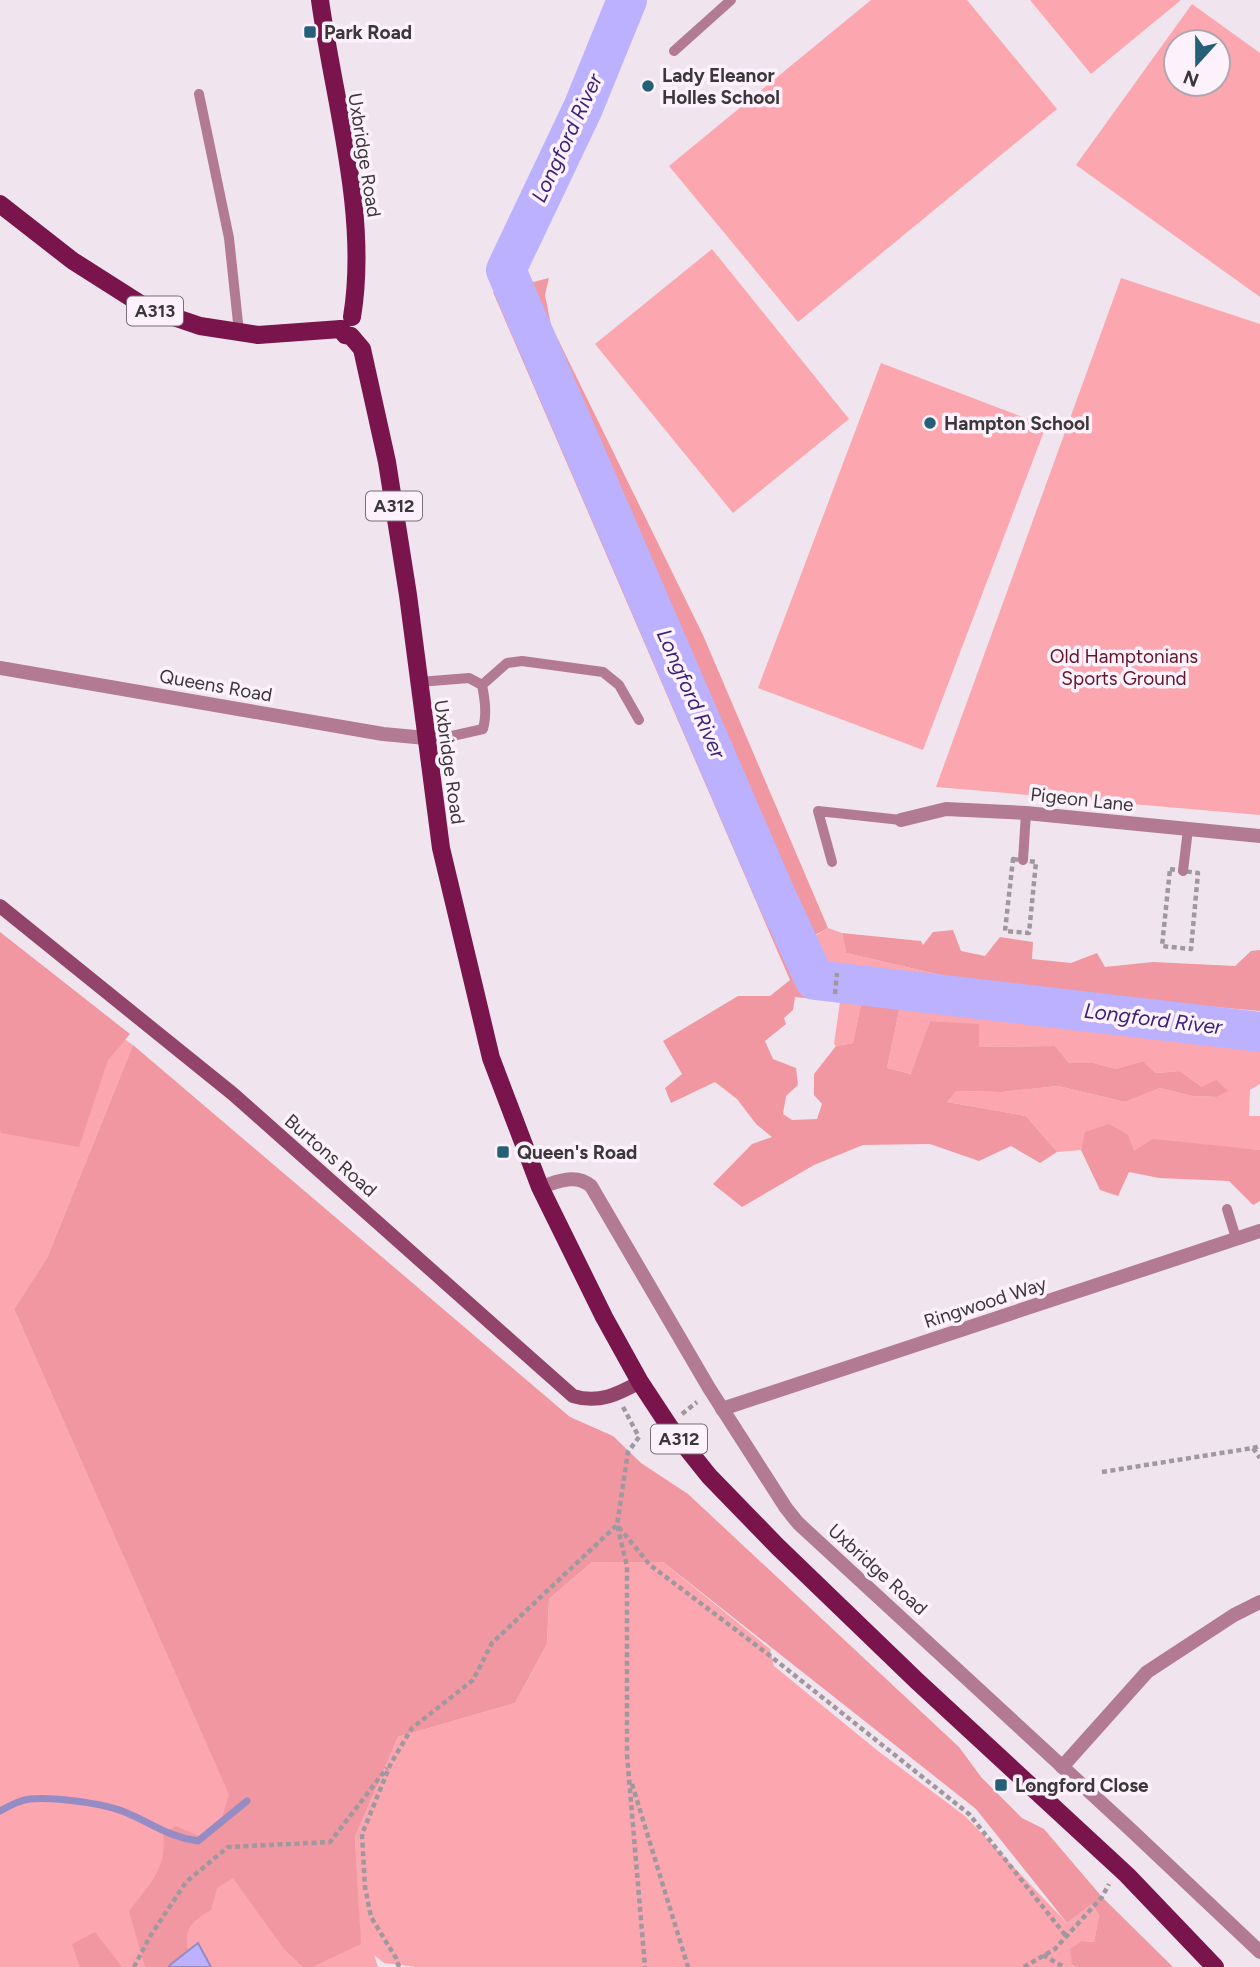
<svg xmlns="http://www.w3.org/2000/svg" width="1260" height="1967" font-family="Figtree,sans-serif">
  <rect width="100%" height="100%" fill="#f0e5ee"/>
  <!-- green -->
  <g fill="#fca6af" fill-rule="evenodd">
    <polygon points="871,0 967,0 1057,109 798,322 669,166"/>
    <polygon points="1030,0 1181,0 1091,74"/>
    <path d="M1192 4 1260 53V297L1076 165ZM1176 42H1218V84H1176Z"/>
    <polygon points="712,249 849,419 733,513 595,344"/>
    <polygon points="1121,278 1260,324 1260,815 936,787"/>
    <polygon points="881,363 1046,426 923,750 758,688"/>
    <polygon points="828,928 842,933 846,953 993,987 887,976 820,972 804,943"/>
    <polygon points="0,951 133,1045 47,1258 14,1309 242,1824 360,1933 355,1837 398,1737 515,1703 547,1644 549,1599 592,1562 663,1562 770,1649 774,1666 878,1751 965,1816 1067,1923 1092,1904 1099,1915 1094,1942 1082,1941 1072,1965 1075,1967 416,1967 384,1963 374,1955 378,1967 0,1967"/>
    <polygon points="841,995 862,999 853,1043 836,1046 834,1044"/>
    <polygon points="901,1002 928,1010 1260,1041 1260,1084 1250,1090 1249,1116 1260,1116 1260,1150 1210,1146 1133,1151 1086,1132 1081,1150 1057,1152 1026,1116 947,1102 955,1091 1001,1092 1058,1086 1125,1102 1160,1088 1192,1096 1217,1097 1227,1091 1202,1087 1180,1071 1156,1073 1143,1061 1116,1069 1094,1063 1069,1063 1055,1046 979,1047 979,1025 930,1021 912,1074 887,1068"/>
  </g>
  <!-- forest -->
  <g fill="#f197a1">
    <polygon points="549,278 545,295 551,325 703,635 828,928 792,948 816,988 814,999 795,997 793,1010 784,1018 786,1024 765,1041 773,1059 796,1068 798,1085 786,1096 783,1114 792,1120 817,1119 822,1104 814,1095 814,1074 836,1046 853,1043 862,999 901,1002 887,1068 911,1074 930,1021 979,1024 979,1047 1055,1046 1069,1063 1094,1063 1116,1069 1143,1061 1156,1073 1180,1071 1202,1087 1216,1080 1228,1091 1217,1097 1192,1096 1160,1088 1125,1102 1058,1086 1001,1092 956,1091 947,1102 1026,1116 1057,1152 1040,1163 1011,1146 979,1161 930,1144 863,1145 814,1165 742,1207 713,1184 752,1144 772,1137 756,1124 737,1099 715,1082 671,1103 665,1088 682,1074 663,1041 738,996 770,996 790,980 493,292"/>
    <polygon points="953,930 961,951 985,956 1000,937 1033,942 1032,959 1071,963 1097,953 1105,967 1153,962 1235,966 1251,951 1260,950 1260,1011 993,987 846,953 842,933 921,941 923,945 933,932"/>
    <polygon points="0,932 130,1034 108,1060 79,1147 1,1133 0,1130"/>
    <path d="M133 1045 570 1417 613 1436 641 1463 688 1494 959 1747 981 1777 1022 1818 1044 1829 1102 1897 1173 1967H1076L1072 1965 1070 1949 1082 1941 1094 1942 1099 1915 1092 1904 1067 1923 976 1809 663 1562H592L549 1599 547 1644 515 1703 398 1737 355 1837 361 1944 312 1967H303L284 1949 233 1878 217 1888 211 1910C181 1927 185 1936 191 1967H145L129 1911C149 1885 168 1868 163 1833L176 1826 199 1836 220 1823 229 1795 14 1309 47 1258Z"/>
    <polygon points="1109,1124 1128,1135 1134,1151 1153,1139 1260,1150 1260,1201 1253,1205 1229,1181 1159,1178 1129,1172 1118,1196 1100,1190 1081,1150 1085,1132"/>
    <polygon points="95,1932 122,1967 80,1967 72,1944"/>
  </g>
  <!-- water -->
  <polygon fill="#bcb1fe" stroke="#968cc4" stroke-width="2" points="198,1943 211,1967 169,1967 170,1965"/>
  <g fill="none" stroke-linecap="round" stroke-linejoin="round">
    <!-- stream -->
    <path stroke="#968cc4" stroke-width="7" d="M0 1811C9 1806 19 1800 30 1799 54 1797 105 1803 127 1813 153 1824 169 1837 198 1841L247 1801"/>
    <!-- river -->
    <polyline stroke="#bcb1fe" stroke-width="40" points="627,0 583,108 506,270 776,896 815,980 1260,1032"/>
    <!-- path -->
    <g stroke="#a0989f" stroke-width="4.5" stroke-dasharray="5 3.5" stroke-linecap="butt">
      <polygon points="1013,859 1036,862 1029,933 1005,931"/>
      <polygon points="1170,869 1198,873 1191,949 1162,946"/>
      <polyline points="835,994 837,973"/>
      <polyline points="623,1407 639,1437"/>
      <polyline points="682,1414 697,1402"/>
      <polyline points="639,1437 628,1452 617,1525 627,1566 627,1755 645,1967"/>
      <polyline points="1253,1448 1260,1446"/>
      <polyline points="1102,1472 1253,1448 1260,1458"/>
      <polyline points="632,1784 688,1967"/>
      <polyline points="1043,1955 1064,1967"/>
      <polyline points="134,1967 149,1938 186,1882 228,1847 330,1842 387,1768"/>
      <polyline points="399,1967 396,1958 371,1917 365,1887 362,1834 391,1763 412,1728 473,1680 492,1643 617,1525 650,1565 769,1655 969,1814 1066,1936"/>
      <polyline points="1024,1967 1055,1949 1102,1897 1109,1884"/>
    </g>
    <!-- lane -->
    <g stroke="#b27b93" stroke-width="10">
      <polyline points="674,51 731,0"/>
      <polyline points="199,94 229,238 239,332"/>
      <path d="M419 682 469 678 482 685C485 700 487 714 483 729L452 736 426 738"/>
      <polyline points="482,685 507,663 522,661 603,672 619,685 639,720"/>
      <polyline points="1023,860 1026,813"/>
      <polyline points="832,862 818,811 901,820"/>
      <polyline points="1183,871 1188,829"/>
      <polyline points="1227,1209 1236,1238"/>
    </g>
    <!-- street -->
    <g stroke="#b27b93" stroke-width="14">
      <polyline points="0,668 383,734 426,738"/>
      <polyline points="901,820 946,809 1026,813 1260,836"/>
      <path d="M540 1187C558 1182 575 1173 591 1186L709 1388 786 1508 798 1523 1131 1830 1260 1952"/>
      <polyline points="722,1409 1260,1231"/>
      <polyline points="1062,1767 1147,1672 1234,1615 1260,1602"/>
    </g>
    <!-- secondary -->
    <path stroke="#92446a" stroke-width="14" d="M0 906 233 1094 573 1396C599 1404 618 1394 640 1382"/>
    <!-- primary -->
    <g stroke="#79144d" stroke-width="18">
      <path d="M320 0C334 102 369 215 352 317"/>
      <polyline points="0,204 73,261 147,308 200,326 258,335 341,329"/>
      <polyline points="341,329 345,335 351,336 362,349 387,462 408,595 441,848 491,1058 540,1187 604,1317 640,1382 669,1426 709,1476 778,1547 917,1681 1127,1875 1215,1967"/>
    </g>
  </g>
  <!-- markers -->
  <g fill="#256078" stroke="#fdf2fb" stroke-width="2.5">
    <rect x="303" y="25" width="14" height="14" rx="3.5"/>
    <circle cx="648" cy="86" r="7"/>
    <circle cx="930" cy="423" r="7"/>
    <rect x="496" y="1145" width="14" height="14" rx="3.5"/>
    <rect x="994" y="1778" width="14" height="14" rx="3.5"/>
  </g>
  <g text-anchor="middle" stroke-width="7" stroke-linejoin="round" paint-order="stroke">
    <!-- shield labels -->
    <g fill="#fdf2fb" stroke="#766f75" stroke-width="2">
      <rect x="127" y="296.5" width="56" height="29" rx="5"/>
      <rect x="366" y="491.5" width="56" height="29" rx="5"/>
      <rect x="651" y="1424.5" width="56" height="29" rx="5"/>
    </g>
    <g font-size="18" font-weight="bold" fill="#3c373b">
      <text x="155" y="317">A313</text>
      <text x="394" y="512">A312</text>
      <text x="679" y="1445">A312</text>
    </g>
    <!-- poi labels -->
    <g font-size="19" font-weight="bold" fill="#3c373b" stroke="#fdf2fb" text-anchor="start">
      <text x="324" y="39">Park Road</text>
      <text x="662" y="82">Lady Eleanor<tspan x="662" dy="22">Holles School</tspan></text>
      <text x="944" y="430">Hampton School</text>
      <text x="517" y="1159">Queen's Road</text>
      <text x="1015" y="1792">Longford Close</text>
    </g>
    <!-- street labels -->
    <g font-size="19" fill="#3c373b" stroke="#fdf2fb">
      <text transform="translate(365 155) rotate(81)" y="7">Uxbridge Road</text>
      <text transform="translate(216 685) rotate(10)" y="7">Queens Road</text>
      <text transform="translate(450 762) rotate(82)" y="7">Uxbridge Road</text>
      <text transform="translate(1082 799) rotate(6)" y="7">Pigeon Lane</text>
      <text transform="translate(331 1155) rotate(41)" y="7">Burtons Road</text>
      <text transform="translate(985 1302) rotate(-18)" y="7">Ringwood Way</text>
      <text transform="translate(878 1569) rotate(42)" y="7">Uxbridge Road</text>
    </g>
    <!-- park labels -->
    <g font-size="19" fill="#641527" stroke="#fdf2fb">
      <text x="1124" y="663">Old Hamptonians<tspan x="1124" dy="22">Sports Ground</tspan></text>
    </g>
    <!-- water labels -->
    <g font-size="21" font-style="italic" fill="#3b2279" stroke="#fdf2fb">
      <text transform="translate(567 138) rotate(-65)" y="7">Longford River</text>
      <text transform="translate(691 694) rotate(66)" y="7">Longford River</text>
      <text transform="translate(1153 1019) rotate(7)" y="7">Longford River</text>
    </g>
  </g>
  <!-- north arrow -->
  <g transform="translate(1197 63) rotate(201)"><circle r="33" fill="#fdf2fb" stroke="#b0a7ae" stroke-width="2"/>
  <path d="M0-5L12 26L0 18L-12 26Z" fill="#256078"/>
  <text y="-10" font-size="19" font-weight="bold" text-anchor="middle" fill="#3c373b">N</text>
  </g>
</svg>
